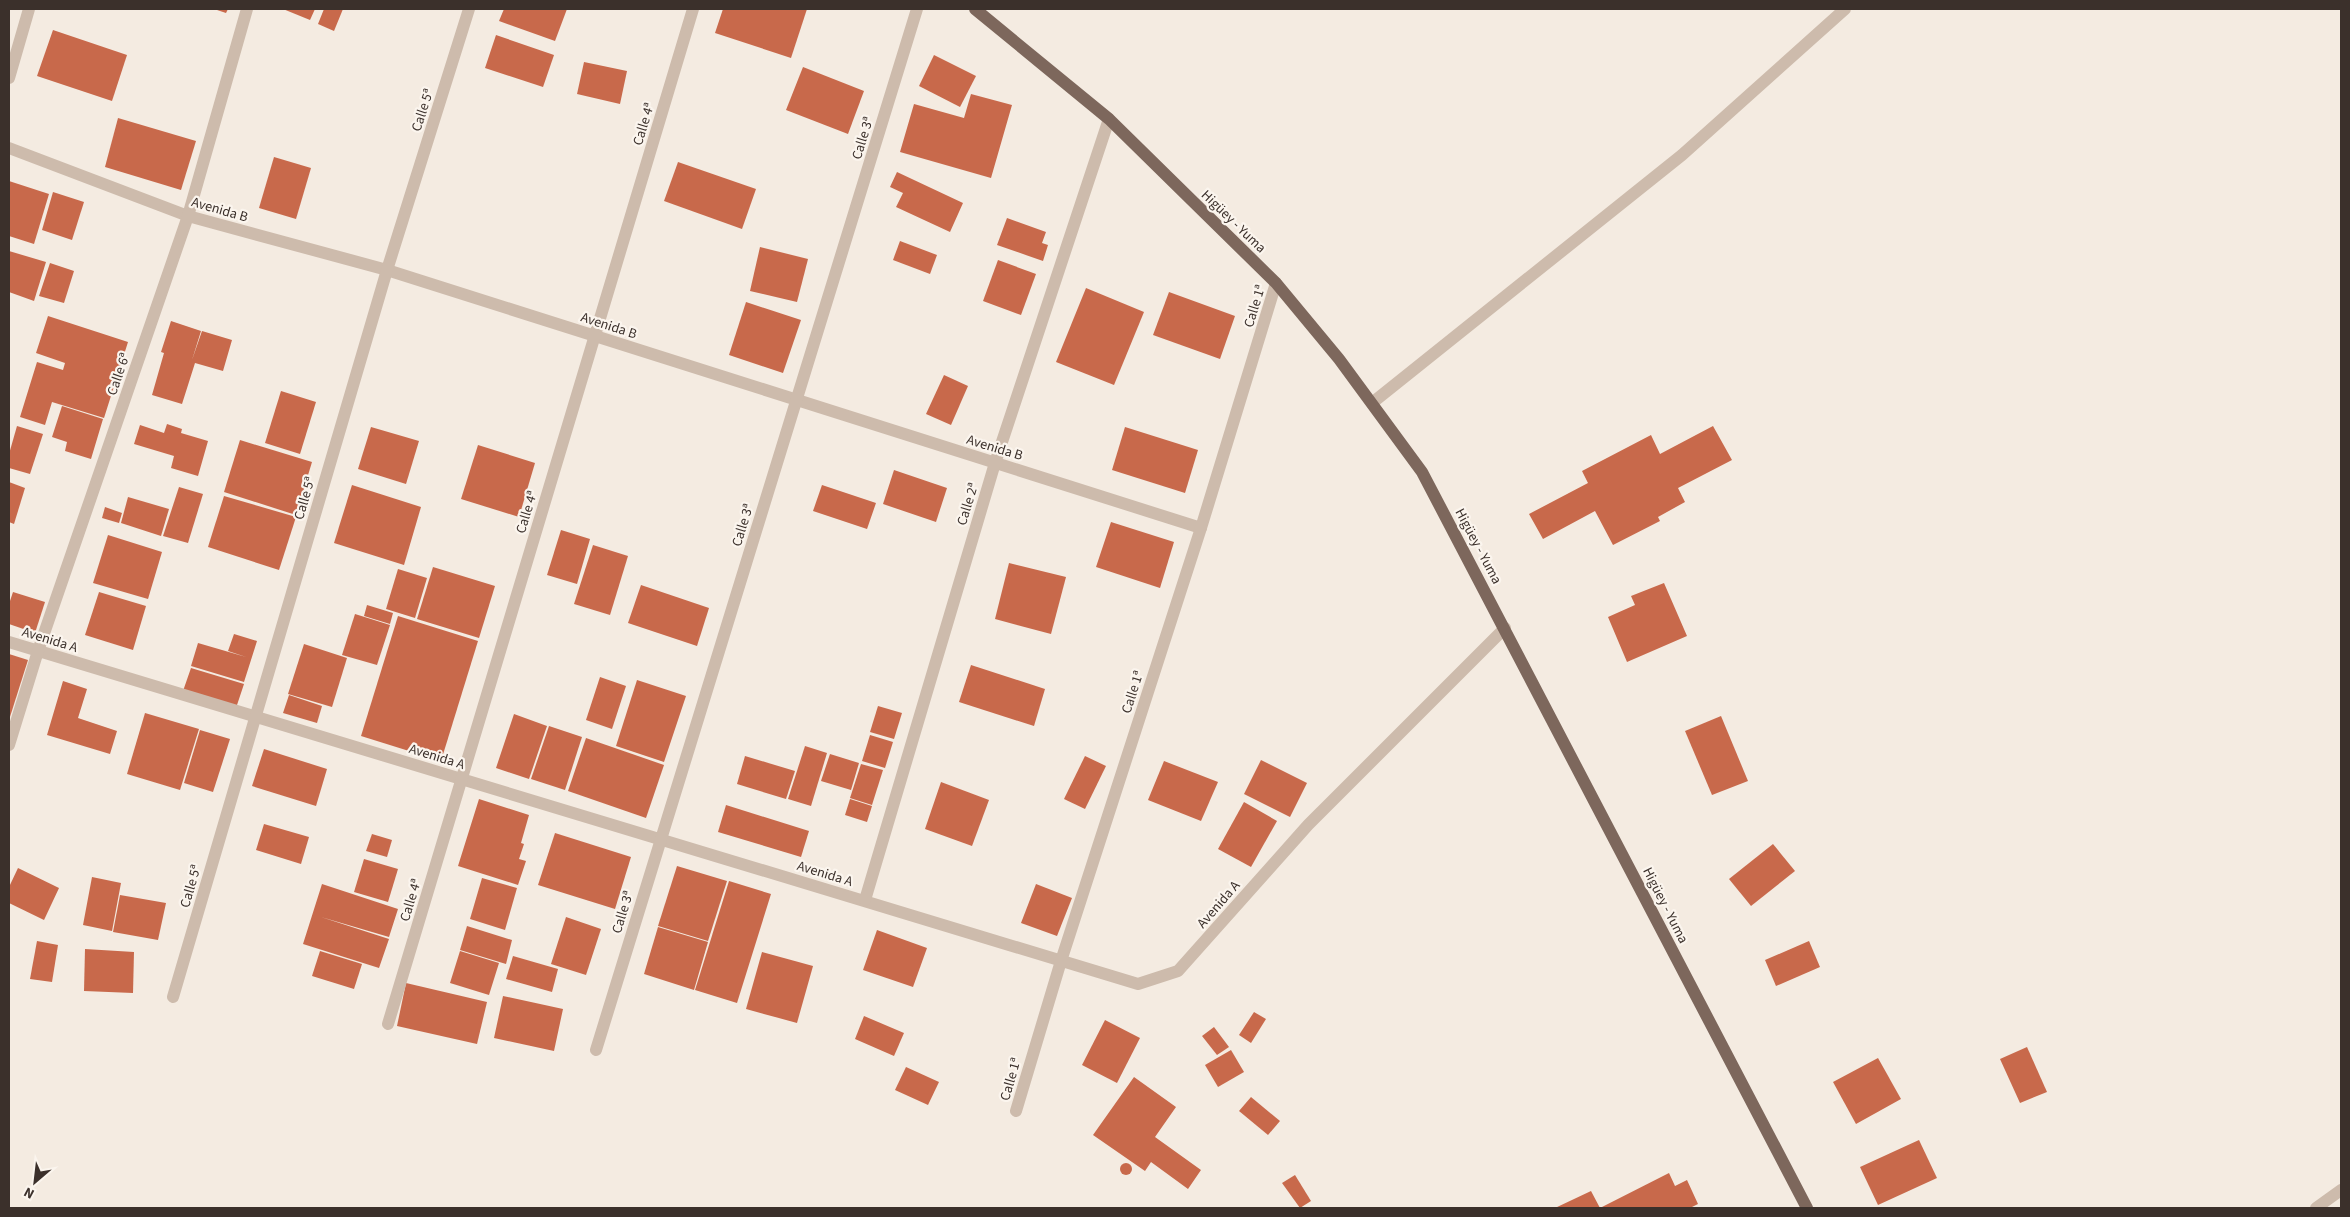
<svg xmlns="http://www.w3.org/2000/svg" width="2350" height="1217" font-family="'Source Sans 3',sans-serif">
  <rect width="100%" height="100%" fill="#f4ebe1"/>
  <!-- building -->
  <g fill="#c8694b">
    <polygon points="214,9 228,9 226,13"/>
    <polygon points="283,9 315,9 310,20"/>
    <polygon points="324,9 343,9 334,31 318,24"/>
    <polygon points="504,9 567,9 555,41 499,21"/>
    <polygon points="723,9 807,9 791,58 715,33"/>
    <polygon points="53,30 127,55 112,101 37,76"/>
    <polygon points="496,35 554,55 543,87 485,68"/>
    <polygon points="934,55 976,76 960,107 919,86"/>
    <polygon points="584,62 627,71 620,104 577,94"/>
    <polygon points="803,67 864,91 848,134 786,110"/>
    <polygon points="971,94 1012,105 991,178 900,152 914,104 964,118"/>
    <polygon points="118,118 196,141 181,190 105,167"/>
    <polygon points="274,157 311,168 296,219 259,208"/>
    <polygon points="678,162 756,189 742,229 664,201"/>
    <polygon points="897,172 963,203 950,232 896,207 903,193 890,187"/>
    <polygon points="9,181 49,194 34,244 9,236"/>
    <polygon points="53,192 84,202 72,240 42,230"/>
    <polygon points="1007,218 1046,232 1042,243 1048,245 1043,261 997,245"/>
    <polygon points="900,241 937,255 930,274 893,260"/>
    <polygon points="760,247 808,259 797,302 750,291"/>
    <polygon points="9,251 46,262 34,301 9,292"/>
    <polygon points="998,260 1036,274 1021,315 983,301"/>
    <polygon points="50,263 74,271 64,303 39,296"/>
    <polygon points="1086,288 1144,312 1114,385 1056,362"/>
    <polygon points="1169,292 1235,316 1220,359 1153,335"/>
    <polygon points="746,302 801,320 783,373 729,355"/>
    <polygon points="48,316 128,342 104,418 52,402 45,425 20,417 37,362 63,370 65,363 36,353"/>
    <polygon points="171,321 201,331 192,360 202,331 232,340 223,371 195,363 182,404 152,395 164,353 161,352"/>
    <polygon points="944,375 968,386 951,425 926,414"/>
    <polygon points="281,391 316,402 300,454 265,443"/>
    <polygon points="62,406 103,419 91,459 65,451 67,442 52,437"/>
    <polygon points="167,424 182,429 181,433 208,441 198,476 171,468 174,456 134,444 140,425 164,433"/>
    <polygon points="17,426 43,434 30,474 9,468 9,454"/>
    <polygon points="1713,426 1732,460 1678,488 1685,502 1658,517 1660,521 1613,545 1595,511 1543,539 1529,514 1588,483 1582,471 1651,435 1660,454"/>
    <polygon points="371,427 419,441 406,484 358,469"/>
    <polygon points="1125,427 1198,450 1185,493 1112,470"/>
    <polygon points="240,440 312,462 296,515 224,492"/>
    <polygon points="478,445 535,463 519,517 461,499"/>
    <polygon points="894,470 947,488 936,522 883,504"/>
    <polygon points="9,482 25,488 14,524 9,522"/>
    <polygon points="352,485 421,507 404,565 334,543"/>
    <polygon points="822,485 876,503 867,529 813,511"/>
    <polygon points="179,487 203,494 188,543 163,536"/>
    <polygon points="224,496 296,517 279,570 208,547"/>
    <polygon points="128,497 169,509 161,536 121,523"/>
    <polygon points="105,507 122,513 119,523 102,518"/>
    <polygon points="1111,522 1174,542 1160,588 1096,567"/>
    <polygon points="561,530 590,539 577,584 547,575"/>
    <polygon points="108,535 162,552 148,599 93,583"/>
    <polygon points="593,545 628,556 610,615 574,604"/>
    <polygon points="1009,563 1066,577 1051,634 995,619"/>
    <polygon points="433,567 495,586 479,638 417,619"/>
    <polygon points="398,569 427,578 415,618 386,609"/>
    <polygon points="1664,583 1687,636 1627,662 1608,617 1635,605 1631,596"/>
    <polygon points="641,585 709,608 697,646 628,623"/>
    <polygon points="13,592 45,602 35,633 9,624 9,604"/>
    <polygon points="99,592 146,606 133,650 85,635"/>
    <polygon points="367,605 393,613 390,624 364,616"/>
    <polygon points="355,614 390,625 377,665 342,655"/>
    <polygon points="398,616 478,641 441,761 361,736"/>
    <polygon points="234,634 257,641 244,682 191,666 198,643 246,657 228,651"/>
    <polygon points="304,644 347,658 332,707 288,694"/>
    <polygon points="9,654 28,660 9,720"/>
    <polygon points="971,665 1045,689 1034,726 959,702"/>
    <polygon points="191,668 244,684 236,708 183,691"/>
    <polygon points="600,677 626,686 612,729 586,720"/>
    <polygon points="637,680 686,696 664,762 616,746"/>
    <polygon points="63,681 87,689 78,718 117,731 110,754 47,735"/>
    <polygon points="289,695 322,706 317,723 283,713"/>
    <polygon points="878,706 902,713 894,739 870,732"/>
    <polygon points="145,713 199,729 180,790 127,774"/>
    <polygon points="514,714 547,726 529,779 496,768"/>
    <polygon points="1721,716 1748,781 1712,795 1685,731"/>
    <polygon points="549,726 582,737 565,790 531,779"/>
    <polygon points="200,730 230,739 213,792 184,783"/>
    <polygon points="870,735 893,742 885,768 862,761"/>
    <polygon points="586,738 664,765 646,818 568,791"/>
    <polygon points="805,746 827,753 811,806 788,799"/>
    <polygon points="264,749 327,769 316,806 252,786"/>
    <polygon points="830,754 859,763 851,790 821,781"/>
    <polygon points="745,756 795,771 786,799 737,784"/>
    <polygon points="1085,756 1106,766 1085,809 1064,799"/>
    <polygon points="1261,760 1307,783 1290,817 1244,794"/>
    <polygon points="1164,761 1218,782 1201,821 1148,800"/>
    <polygon points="861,764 883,770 872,805 850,798"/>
    <polygon points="941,782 989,800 972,846 925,829"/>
    <polygon points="479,799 529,815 521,843 524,844 519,859 526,861 518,885 458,866"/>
    <polygon points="850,799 872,806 867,822 845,815"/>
    <polygon points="1244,802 1277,821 1251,867 1218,849"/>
    <polygon points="726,805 809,831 801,857 718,832"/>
    <polygon points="264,824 309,837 301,864 256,850"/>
    <polygon points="555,833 631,857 615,909 538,885"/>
    <polygon points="372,834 392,840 387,857 366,851"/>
    <polygon points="1773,844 1795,871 1751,906 1729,879"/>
    <polygon points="364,859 398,869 388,902 354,892"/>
    <polygon points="677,866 727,881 708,941 658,926"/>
    <polygon points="18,868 59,888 44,920 9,903 9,887"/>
    <polygon points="92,877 121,883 112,931 83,925"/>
    <polygon points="482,878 517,888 505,930 470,919"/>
    <polygon points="729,881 771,894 737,1003 695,990"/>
    <polygon points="322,884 398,909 389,937 321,917 389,939 379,968 303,944"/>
    <polygon points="1036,884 1072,898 1057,936 1021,923"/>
    <polygon points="120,895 166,903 158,940 113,932"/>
    <polygon points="566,917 601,929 586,975 551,964"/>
    <polygon points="467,926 512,940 506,964 460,950"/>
    <polygon points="658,927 708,942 694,990 644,974"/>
    <polygon points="877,930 927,948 913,987 863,970"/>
    <polygon points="37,941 58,945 52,982 30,979"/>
    <polygon points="1809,941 1820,967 1776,986 1765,960"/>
    <polygon points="85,949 134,952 133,993 84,991"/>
    <polygon points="320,951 362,964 354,989 312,976"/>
    <polygon points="460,951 499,963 489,995 450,983"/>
    <polygon points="762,952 813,966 797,1023 746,1009"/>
    <polygon points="513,956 558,969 552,992 506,979"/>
    <polygon points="406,983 487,1002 477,1044 397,1026"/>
    <polygon points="503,996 563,1009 554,1051 494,1038"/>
    <polygon points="1254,1012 1266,1019 1251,1043 1239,1035"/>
    <polygon points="864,1016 904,1033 894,1056 855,1039"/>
    <polygon points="1105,1020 1140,1038 1117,1083 1082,1065"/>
    <polygon points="1214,1027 1229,1047 1217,1055 1202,1036"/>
    <polygon points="2027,1047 2047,1092 2020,1103 2000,1059"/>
    <polygon points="1231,1050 1244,1072 1218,1087 1205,1065"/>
    <polygon points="1878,1058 1901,1099 1856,1124 1833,1082"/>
    <polygon points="906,1067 939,1082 928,1105 895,1090"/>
    <polygon points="1134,1077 1176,1107 1155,1137 1201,1170 1188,1189 1151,1162 1145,1171 1093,1135"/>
    <polygon points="1251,1097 1280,1121 1268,1135 1239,1111"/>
    <polygon points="1919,1140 1937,1178 1878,1205 1860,1167"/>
    <circle cx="1126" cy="1169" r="6"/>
    <polygon points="1669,1173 1675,1186 1687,1180 1698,1204 1690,1208 1555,1208 1591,1191 1600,1208"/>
    <polygon points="1295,1175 1311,1201 1300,1208 1282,1183"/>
  </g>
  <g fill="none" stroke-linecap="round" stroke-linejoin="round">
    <!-- minor -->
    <g stroke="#cdbbac" stroke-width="12">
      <polyline points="9,78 29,9"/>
      <polyline points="9,148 188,216 387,270 1201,528"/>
      <polyline points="1372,403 1682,155 1845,9"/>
      <polyline points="9,642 1138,984 1178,971 1308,825 1505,628"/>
      <polyline points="9,745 38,651 188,216 247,9"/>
      <polyline points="865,900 995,463 1109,119"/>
      <polyline points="173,997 387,270 469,9"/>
      <polyline points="388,1024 693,9"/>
      <polyline points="596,1050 917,9"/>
      <polyline points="1016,1111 1061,961 1201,528 1276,283"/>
      <polyline points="2316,1208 2341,1190"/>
    </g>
    <!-- major -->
    <polyline stroke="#7d675c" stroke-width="12" points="975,9 1109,119 1276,283 1339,359 1422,472 1807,1208"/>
  </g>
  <g text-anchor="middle" stroke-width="4.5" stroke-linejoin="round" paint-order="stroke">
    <!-- street labels -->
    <g font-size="14" fill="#3b302b" stroke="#fbf5ee">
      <text transform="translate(422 110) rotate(-72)" y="5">Calle 5ª</text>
      <text transform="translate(643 124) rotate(-73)" y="5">Calle 4ª</text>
      <text transform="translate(862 138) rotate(-73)" y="5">Calle 3ª</text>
      <text transform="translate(220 209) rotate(16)" y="5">Avenida B</text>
      <text transform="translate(1234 221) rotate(44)" y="5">Higüey - Yuma</text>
      <text transform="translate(1254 306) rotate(-73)" y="5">Calle 1ª</text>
      <text transform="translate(609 325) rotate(18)" y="5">Avenida B</text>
      <text transform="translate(118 374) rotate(-71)" y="5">Calle 6ª</text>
      <text transform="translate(995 447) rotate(17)" y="5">Avenida B</text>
      <text transform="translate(304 498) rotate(-74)" y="5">Calle 5ª</text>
      <text transform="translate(967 504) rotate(-73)" y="5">Calle 2ª</text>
      <text transform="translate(526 512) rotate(-73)" y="5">Calle 4ª</text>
      <text transform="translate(742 525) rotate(-73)" y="5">Calle 3ª</text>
      <text transform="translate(1479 546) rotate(62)" y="5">Higüey - Yuma</text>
      <text transform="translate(50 639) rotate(17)" y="5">Avenida A</text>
      <text transform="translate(1132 692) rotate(-72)" y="5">Calle 1ª</text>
      <text transform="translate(437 756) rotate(17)" y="5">Avenida A</text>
      <text transform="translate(825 873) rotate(17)" y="5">Avenida A</text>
      <text transform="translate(190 886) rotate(-74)" y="5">Calle 5ª</text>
      <text transform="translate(410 900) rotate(-73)" y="5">Calle 4ª</text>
      <text transform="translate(1218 904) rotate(-49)" y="5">Avenida A</text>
      <text transform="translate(1666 905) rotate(63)" y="5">Higüey - Yuma</text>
      <text transform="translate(622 912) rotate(-73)" y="5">Calle 3ª</text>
      <text transform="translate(1010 1079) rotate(-74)" y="5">Calle 1ª</text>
    </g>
  </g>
  <!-- border -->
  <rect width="2350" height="1217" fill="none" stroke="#3b302b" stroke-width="20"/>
  <!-- north arrow -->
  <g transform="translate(35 1182) rotate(208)" stroke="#fbf5ee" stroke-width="4" paint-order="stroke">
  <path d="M0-4L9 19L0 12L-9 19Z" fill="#3b302b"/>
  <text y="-8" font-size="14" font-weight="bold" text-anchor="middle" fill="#3b302b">N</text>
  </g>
</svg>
